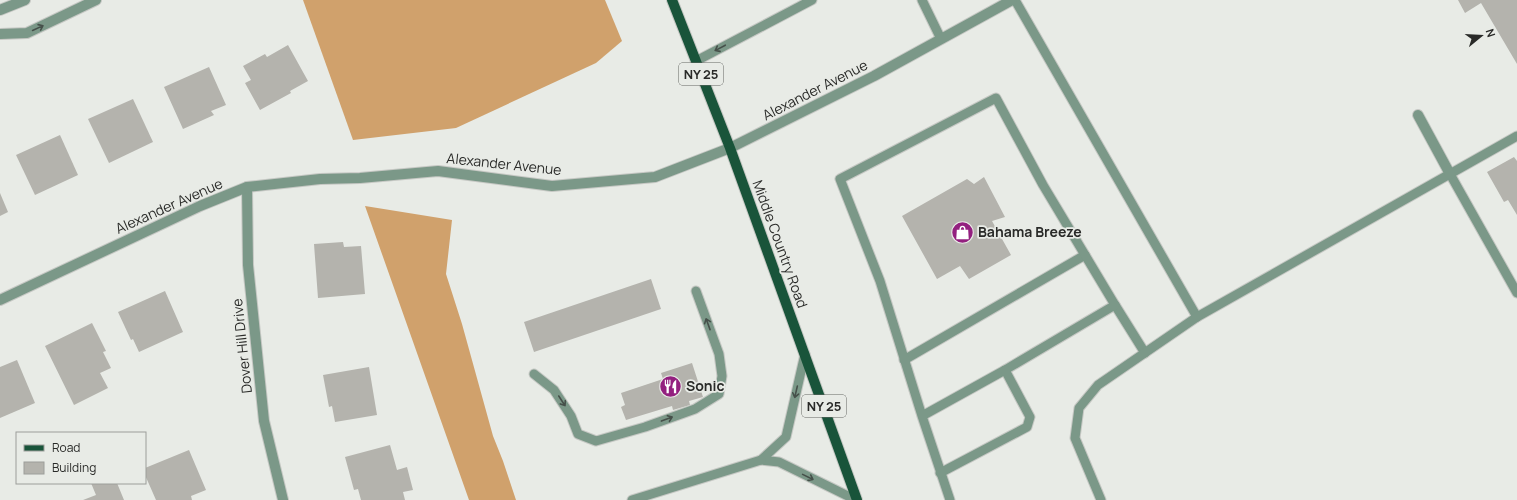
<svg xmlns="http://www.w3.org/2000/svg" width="1517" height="500" font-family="Manrope,sans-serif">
  <rect width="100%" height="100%" fill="#e8ebe6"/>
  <!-- forest -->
  <g fill="#d0a16c">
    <polygon points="303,0 605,0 622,41 596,63 456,128 353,140"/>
    <polygon points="365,206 452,220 446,274 462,324 493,436 503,461 516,500 469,500"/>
  </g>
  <!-- building -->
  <g fill="#b4b3ad">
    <polygon points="1458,0 1517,0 1517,64 1481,3 1465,13"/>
    <polygon points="288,45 308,81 290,91 291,93 260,110 245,83 251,80 243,66 265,54 267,57"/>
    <polygon points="209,67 226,105 211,111 214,115 183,129 164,87"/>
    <polygon points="133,99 153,142 109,163 88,119"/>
    <polygon points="60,135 78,175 35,195 16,155"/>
    <polygon points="1514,157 1517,161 1517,215 1508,200 1504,202 1487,172"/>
    <polygon points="984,177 1005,217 992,221 1011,255 969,279 960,266 937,279 902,216 967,179 974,184"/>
    <polygon points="0,193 8,212 0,216"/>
    <polygon points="343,242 344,247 361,246 365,294 318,298 314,244"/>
    <polygon points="651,279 661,309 534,352 524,322"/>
    <polygon points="165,291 183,332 139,352 133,339 131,340 118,312"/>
    <polygon points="92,323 106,351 103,352 111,368 100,373 108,388 74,405 45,346"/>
    <polygon points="17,360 35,403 0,418 0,367"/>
    <polygon points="692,363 703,397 689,401 690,405 673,410 672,406 626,420 621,407 625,405 621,393 663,379 661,373"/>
    <polygon points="369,367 377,415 335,422 332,406 329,407 323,375"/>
    <polygon points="390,445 397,470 407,467 413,490 403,492 405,500 361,500 358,489 354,490 345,457"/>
    <polygon points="189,450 206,490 191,496 192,500 156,500 145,475 145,468"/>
    <polygon points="91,483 117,483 124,500 83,500 96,495"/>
  </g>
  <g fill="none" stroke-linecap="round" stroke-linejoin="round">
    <defs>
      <g id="service">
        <polyline points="922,0 941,39"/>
        <polyline points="1015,0 1197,317"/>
        <polyline points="696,61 812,0"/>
        <polyline points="1450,174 1517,293"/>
        <polyline points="1115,305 1145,353"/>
        <polyline points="805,354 786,437 761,460 779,462 856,500"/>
        <polyline points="904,360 1085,255"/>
        <polyline points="534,374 554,390 571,416 578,434 596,441 645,427 695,409 719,394 722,376 719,354 696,291"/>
        <polyline points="922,416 1005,370 1115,305 1043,185 996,98 840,179 880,281 922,416 950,500"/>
        <polyline points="940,473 1027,427 1030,417 1005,370"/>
        <polyline points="632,500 761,460"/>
        <polyline points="1101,500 1075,438 1079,408 1098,385 1197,317 1517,136"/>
      </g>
      <g id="minor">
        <polyline points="0,10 25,0"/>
        <polyline points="0,34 27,33 96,0"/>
        <polyline points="1418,115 1450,174"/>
        <polyline points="247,187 248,265 264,421 283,500"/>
        <polyline points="0,300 200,206 247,187 320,179 360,178 438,171 552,186 655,177 730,148"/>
      </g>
      <polyline id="tertiary" points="730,148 874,76 1012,0"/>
      <polyline id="primary" points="672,0 730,148 857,500"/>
    </defs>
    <!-- service casing -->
    <use href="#service" stroke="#c6c8c4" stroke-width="11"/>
    <!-- minor casing -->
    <use href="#minor" stroke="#c6c8c4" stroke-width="12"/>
    <!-- tertiary casing -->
    <use href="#tertiary" stroke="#c6c8c4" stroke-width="12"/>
    <!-- primary casing -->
    <use href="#primary" stroke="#c6c8c4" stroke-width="12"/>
    <!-- service -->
    <use href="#service" stroke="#7b9888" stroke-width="9"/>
    <!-- minor -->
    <use href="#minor" stroke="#7b9888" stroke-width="10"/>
    <!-- tertiary -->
    <use href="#tertiary" stroke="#7b9888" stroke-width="10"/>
    <!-- primary -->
    <use href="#primary" stroke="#19543a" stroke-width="10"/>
  </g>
  <!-- one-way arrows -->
  <defs><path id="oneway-shaft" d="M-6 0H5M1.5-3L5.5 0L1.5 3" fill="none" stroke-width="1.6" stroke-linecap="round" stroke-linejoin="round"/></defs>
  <g stroke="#46504a">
    <use href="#oneway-shaft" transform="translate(38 28) rotate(-25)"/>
    <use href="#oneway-shaft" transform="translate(720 48) rotate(152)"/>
    <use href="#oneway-shaft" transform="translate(708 324) rotate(-110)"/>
    <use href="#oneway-shaft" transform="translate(796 392) rotate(103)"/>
    <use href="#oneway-shaft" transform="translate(562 401) rotate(57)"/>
    <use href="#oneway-shaft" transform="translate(667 419) rotate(-20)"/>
    <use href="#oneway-shaft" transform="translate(808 477) rotate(26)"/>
  </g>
  <!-- icons -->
  <defs>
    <symbol id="shop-disc" viewBox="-11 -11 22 22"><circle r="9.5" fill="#93207f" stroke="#e8ebe6"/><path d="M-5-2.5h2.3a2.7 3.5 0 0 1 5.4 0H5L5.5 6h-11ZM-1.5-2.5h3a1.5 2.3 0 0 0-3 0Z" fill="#fff"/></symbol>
    <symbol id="restaurant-disc" viewBox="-11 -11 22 22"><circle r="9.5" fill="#93207f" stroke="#e8ebe6"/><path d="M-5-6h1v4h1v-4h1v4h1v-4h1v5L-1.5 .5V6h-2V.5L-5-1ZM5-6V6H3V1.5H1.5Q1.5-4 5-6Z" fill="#fff"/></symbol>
  </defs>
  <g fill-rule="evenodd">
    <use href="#shop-disc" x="950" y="220" width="25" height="25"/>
    <use href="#restaurant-disc" x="658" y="374" width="25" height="25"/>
  </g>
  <g text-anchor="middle" stroke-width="3.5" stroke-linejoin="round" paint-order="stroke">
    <!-- shield labels -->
    <g fill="#e8ebe6" stroke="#626461" stroke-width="1">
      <rect x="679" y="63" width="44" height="22" rx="3"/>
      <rect x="802" y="395" width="44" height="22" rx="3"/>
    </g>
    <g font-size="13" font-weight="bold" fill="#292a28">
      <text x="701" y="79">NY 25</text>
      <text x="824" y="411">NY 25</text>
    </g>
    <!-- street labels -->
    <g font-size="14" fill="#292a28" stroke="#e8ebe6">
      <text transform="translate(815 90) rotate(-27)" y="5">Alexander Avenue</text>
      <text transform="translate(504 164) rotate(6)" y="5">Alexander Avenue</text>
      <text transform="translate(169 206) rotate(-24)" y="5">Alexander Avenue</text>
      <text transform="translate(780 244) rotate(70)" y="5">Middle Country Road</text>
      <text transform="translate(242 346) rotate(-96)" y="5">Dover Hill Drive</text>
    </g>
    <!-- poi labels -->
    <g font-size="14" font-weight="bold" fill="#292a28" stroke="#e8ebe6" text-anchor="start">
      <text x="978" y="237">Bahama Breeze</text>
      <text x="686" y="391">Sonic</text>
    </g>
  </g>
  <!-- legend -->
  <rect x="16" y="432" width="130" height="52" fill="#e8ebe6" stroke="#9c9e9a"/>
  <rect x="24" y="445" width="20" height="6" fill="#19543a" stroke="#9c9e9a"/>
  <text x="52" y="452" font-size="12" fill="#292a28">Road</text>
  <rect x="24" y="462" width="20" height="12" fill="#b4b3ad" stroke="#9c9e9a"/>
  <text x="52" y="472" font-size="12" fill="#292a28">Building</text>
  <!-- north arrow -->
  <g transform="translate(1481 36) rotate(72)" stroke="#e8ebe6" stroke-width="3" paint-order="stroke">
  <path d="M0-3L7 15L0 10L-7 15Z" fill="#292a28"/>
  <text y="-6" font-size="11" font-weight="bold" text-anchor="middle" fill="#292a28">N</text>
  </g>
</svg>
